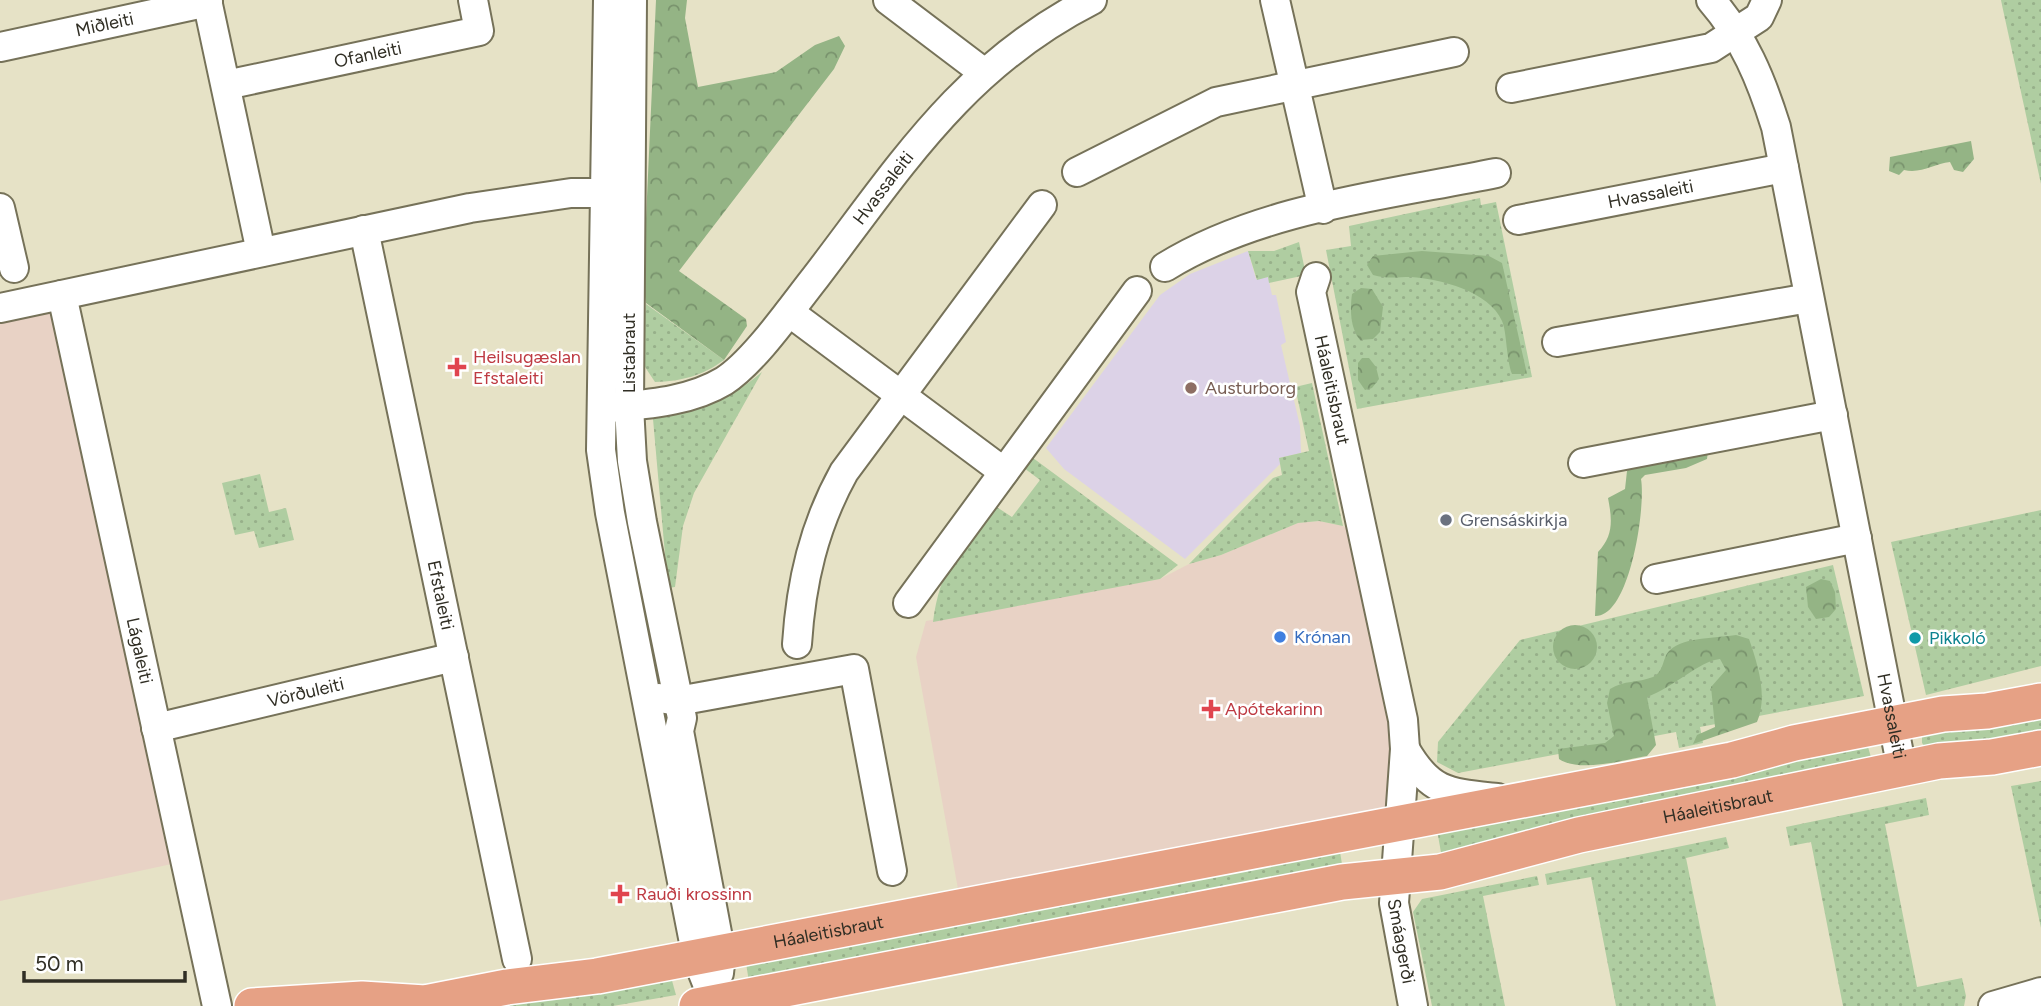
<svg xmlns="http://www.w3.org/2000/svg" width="2041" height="1006" font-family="Figtree,sans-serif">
  <defs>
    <pattern id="green-dots" width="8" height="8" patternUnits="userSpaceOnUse" patternTransform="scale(1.75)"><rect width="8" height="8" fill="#afcda1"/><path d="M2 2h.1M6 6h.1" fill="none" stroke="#97b08a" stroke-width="1.8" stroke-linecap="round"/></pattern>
    <pattern id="forest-crowns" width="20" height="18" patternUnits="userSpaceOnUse" patternTransform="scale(1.75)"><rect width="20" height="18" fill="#94b485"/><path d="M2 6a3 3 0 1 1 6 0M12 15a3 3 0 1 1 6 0" fill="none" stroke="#79936d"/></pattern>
  </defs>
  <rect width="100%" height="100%" fill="#e6e2c6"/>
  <!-- commercial -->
  <g fill="#e8d2c5">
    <polygon points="65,295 181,862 0,901 0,309"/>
    <polygon points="1319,521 1343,526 1357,537 1401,744 1400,814 960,900 916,657 926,621 1160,579 1189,564 1221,555 1298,523"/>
  </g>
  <!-- education -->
  <polygon fill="#dcd2e7" points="1248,251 1256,279 1268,277 1272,295 1276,295 1286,342 1281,345 1300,426 1301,453 1279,458 1281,463 1185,559 1064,469 1046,448 1160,295 1190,274"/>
  <!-- green -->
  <g fill="url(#green-dots)">
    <polygon points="2001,0 2041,0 2041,184 2002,5"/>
    <polygon points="1480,198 1481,205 1496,202 1532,377 1357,409 1326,250 1351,246 1349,226"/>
    <polygon points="1299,242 1306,275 1269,283 1268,277 1257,280 1248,251 1274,251"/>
    <path d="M646 304 724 360C702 376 682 381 655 382L641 361Z"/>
    <path d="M762 372 694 493 683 526 675 587 668 588 653 419C697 408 727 402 762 372Z"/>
    <polygon points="1312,383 1343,526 1319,521 1298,523 1221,555 1189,564 1273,478 1282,475 1279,458 1309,451 1295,387"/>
    <path d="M1033 458 1178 565 1160 579 933 622C940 568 960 547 992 504L1012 517 1040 480 1024 468Z"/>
    <polygon points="260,474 269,512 286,508 294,540 259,548 254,531 235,535 222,483"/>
    <polygon points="2041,510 2041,666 1926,695 1891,542"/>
    <polygon points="1833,565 1864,696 1700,727 1703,743 1679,748 1676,732 1458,773 1437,762 1438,742 1520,640"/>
    <polygon points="2041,712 2041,735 1927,749 1922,743 1922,733"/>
    <polygon points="1867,744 1871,757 1442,858 1437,830"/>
    <polygon points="2041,781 2041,928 2011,786"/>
    <polygon points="1926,798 1929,815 1885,824 1917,987 1962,978 1966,996 1964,1006 1843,1006 1811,842 1790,846 1786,827"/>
    <polygon points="1726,837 1729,848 1686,858 1716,1006 1616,1006 1591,877 1547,885 1545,874"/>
    <polygon points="1338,840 1343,870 749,982 746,963"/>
    <polygon points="1537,876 1539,885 1483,896 1505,1006 1432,1006 1413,912 1422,899"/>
    <polygon points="671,977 676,995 613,1006 439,1006"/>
  </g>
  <!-- forest -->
  <g fill="url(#forest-crowns)">
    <polygon points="656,0 687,0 685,18 698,87 776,72 815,45 839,36 845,46 834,69 679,271 746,319 747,326 724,360 646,303 643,284"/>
    <path d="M1971 141 1974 159 1963 172 1954 170 1950 162C1934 164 1921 174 1904 170L1899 175 1889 171 1890 157Z"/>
    <path d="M1422 251 1489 256 1502 263 1527 374H1512C1506 358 1507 332 1502 321 1489 291 1440 279 1411 277 1397 277 1387 279 1373 275L1367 265 1373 256Z"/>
    <path d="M1361 288 1372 289 1383 307 1380 332 1373 339 1360 340C1350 328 1350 309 1352 294Z"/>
    <polygon points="1362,358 1369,358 1376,367 1379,379 1372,388 1365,390 1358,380 1358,363"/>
    <path d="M1708 451 1707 459 1686 468 1645 475 1641 479C1646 506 1630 618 1595 616L1598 552C1614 535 1612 519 1608 498L1625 489 1627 471 1638 459Z"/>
    <polygon points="1821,579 1830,581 1835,592 1836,609 1829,617 1816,619 1808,607 1806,587"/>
    <circle cx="1575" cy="647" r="22"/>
    <path d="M1736 635 1749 639C1758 665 1768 696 1757 722L1693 744 1697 735 1715 727 1711 687 1726 670 1720 659C1699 661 1673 688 1647 697L1656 745 1647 756C1623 760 1580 773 1559 759L1558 749 1605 743 1614 736 1607 703 1610 689C1624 680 1638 683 1653 677 1665 671 1662 657 1670 650 1684 637 1718 638 1736 635Z"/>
  </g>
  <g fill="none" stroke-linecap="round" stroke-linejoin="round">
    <defs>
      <g id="minor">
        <polyline points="207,0 261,252"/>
        <polyline points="608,0 601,450 610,513 697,958 716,1006"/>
        <polyline points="632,0 629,406 632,461 642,522 682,718 679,731 721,954 719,973"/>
        <polyline points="888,0 983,72"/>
        <polyline points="1275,0 1323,209"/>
        <path id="s1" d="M1711 0C1744 38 1761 79 1776 127L1902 769"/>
        <path id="s2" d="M0 47 208 2"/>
        <path id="s3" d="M226 85 479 31 473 0"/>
        <polyline points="1511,88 1711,48 1759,17 1767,0"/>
        <polyline points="1077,172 1216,102 1454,52"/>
        <polyline points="0,208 14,268"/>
        <path id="s4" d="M1518 220 1784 168"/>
        <path id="s5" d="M364 230 517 959"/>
        <path d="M1165 267C1260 208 1388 195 1496 173"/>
        <path id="s6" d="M1316 277 1311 292 1403 720 1405 749 1394 903 1413 1006"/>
        <path id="s7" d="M62 295 217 1006"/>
        <polyline points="0,308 470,208 571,193 622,193"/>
        <polyline points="789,312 1004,472"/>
        <polyline points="1557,342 1809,298"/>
        <path id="s8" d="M611 408C649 404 691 401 724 381 754 362 792 307 815 278 900 167 962 66 1092 0"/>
        <polyline points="1583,463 1833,415"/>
        <polyline points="1656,579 1857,538"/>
        <polyline points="908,603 1137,291"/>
        <path d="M797 644C801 582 814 526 844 472L1042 205"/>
        <polyline points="659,698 678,701 854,669 892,871"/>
        <path id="s9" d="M156 728 454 657"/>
        <path d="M1405 749C1430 793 1449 793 1497 798"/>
        <polyline points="1993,1006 2041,992"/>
      </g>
      <g id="major">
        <path id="s10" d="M252 1006 362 999 425 1003 507 987 597 976 1732 760 1794 743 1943 714 1987 711 2041 701"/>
        <path id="s11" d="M697 1006 1342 882 1440 872 1579 835 1939 761 1992 757 2041 748"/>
      </g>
    </defs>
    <!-- minor casing -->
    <use href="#minor" stroke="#767259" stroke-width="32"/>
    <!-- major casing -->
    <use href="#major" stroke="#fff" stroke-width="38"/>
    <!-- minor -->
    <use href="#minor" stroke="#fff" stroke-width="28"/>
    <!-- major -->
    <use href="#major" stroke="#e6a185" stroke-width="35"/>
  </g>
  <!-- markers -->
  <g fill="#e0444e" stroke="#fff" stroke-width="2.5">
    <path d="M453.5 356.5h7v7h7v7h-7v7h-7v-7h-7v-7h7z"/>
    <path d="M1207.5 698.5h7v7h7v7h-7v7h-7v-7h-7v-7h7z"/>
    <path d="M616.5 883.5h7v7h7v7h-7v7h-7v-7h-7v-7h7z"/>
  </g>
  <circle fill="#8d6e63" stroke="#fff" stroke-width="2.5" cx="1191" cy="388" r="7"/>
  <circle fill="#6b7280" stroke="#fff" stroke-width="2.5" cx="1446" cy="520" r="7"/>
  <circle fill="#3f7fe0" stroke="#fff" stroke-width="2.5" cx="1280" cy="637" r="7"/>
  <circle fill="#0f9aa8" stroke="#fff" stroke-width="2.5" cx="1915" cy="638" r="7"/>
  <g text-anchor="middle" stroke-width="5" stroke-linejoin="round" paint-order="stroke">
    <!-- street labels -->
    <g font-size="18" fill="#302e24" stroke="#fff">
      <text dy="6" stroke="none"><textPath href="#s2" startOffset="107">Miðleiti</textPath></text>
      <text dy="6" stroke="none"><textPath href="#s3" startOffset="145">Ofanleiti</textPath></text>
      <text dy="6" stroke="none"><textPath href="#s8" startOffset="368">Hvassaleiti</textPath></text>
      <text dy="6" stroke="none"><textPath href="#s4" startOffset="135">Hvassaleiti</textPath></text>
      <text transform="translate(629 353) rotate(-90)" y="6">Listabraut</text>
      <text dy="6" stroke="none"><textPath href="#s6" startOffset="116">Háaleitisbraut</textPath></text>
      <text dy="6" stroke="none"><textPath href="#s5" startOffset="373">Efstaleiti</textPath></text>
      <text dy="6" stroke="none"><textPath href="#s7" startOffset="364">Lágaleiti</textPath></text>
      <text dy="6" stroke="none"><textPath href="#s9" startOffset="154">Vörðuleiti</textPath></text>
      <text dy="6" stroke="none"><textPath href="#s1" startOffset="744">Hvassaleiti</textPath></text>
      <text dy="6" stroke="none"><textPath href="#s11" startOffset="1041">Háaleitisbraut</textPath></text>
      <text dy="6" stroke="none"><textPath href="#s10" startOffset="583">Háaleitisbraut</textPath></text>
      <text dy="6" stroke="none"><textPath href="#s6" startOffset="676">Smáagerði</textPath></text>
    </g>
    <!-- health labels -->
    <g font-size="18" fill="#be3a42" stroke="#fff" text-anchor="start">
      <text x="473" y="363">Heilsugæslan<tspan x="473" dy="21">Efstaleiti</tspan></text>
      <text x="1225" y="715">Apótekarinn</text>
      <text x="636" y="900">Rauði krossinn</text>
    </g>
    <!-- education labels -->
    <g font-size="18" fill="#785e54" stroke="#fff" text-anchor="start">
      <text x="1205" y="394">Austurborg</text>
    </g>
    <!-- worship labels -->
    <g font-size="18" fill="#5b616d" stroke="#fff" text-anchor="start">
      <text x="1460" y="526">Grensáskirkja</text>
    </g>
    <!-- shop labels -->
    <g font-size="18" fill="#366cbe" stroke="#fff" text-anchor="start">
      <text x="1294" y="643">Krónan</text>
    </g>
    <!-- culture labels -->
    <g font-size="18" fill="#0d838f" stroke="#fff" text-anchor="start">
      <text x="1929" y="644">Pikkoló</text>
    </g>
  </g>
  <!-- scale -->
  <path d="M24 971v10h161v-10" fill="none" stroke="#302e24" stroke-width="3.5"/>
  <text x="35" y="971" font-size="21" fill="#302e24" stroke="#ffffff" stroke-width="5" paint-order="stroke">50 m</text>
</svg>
